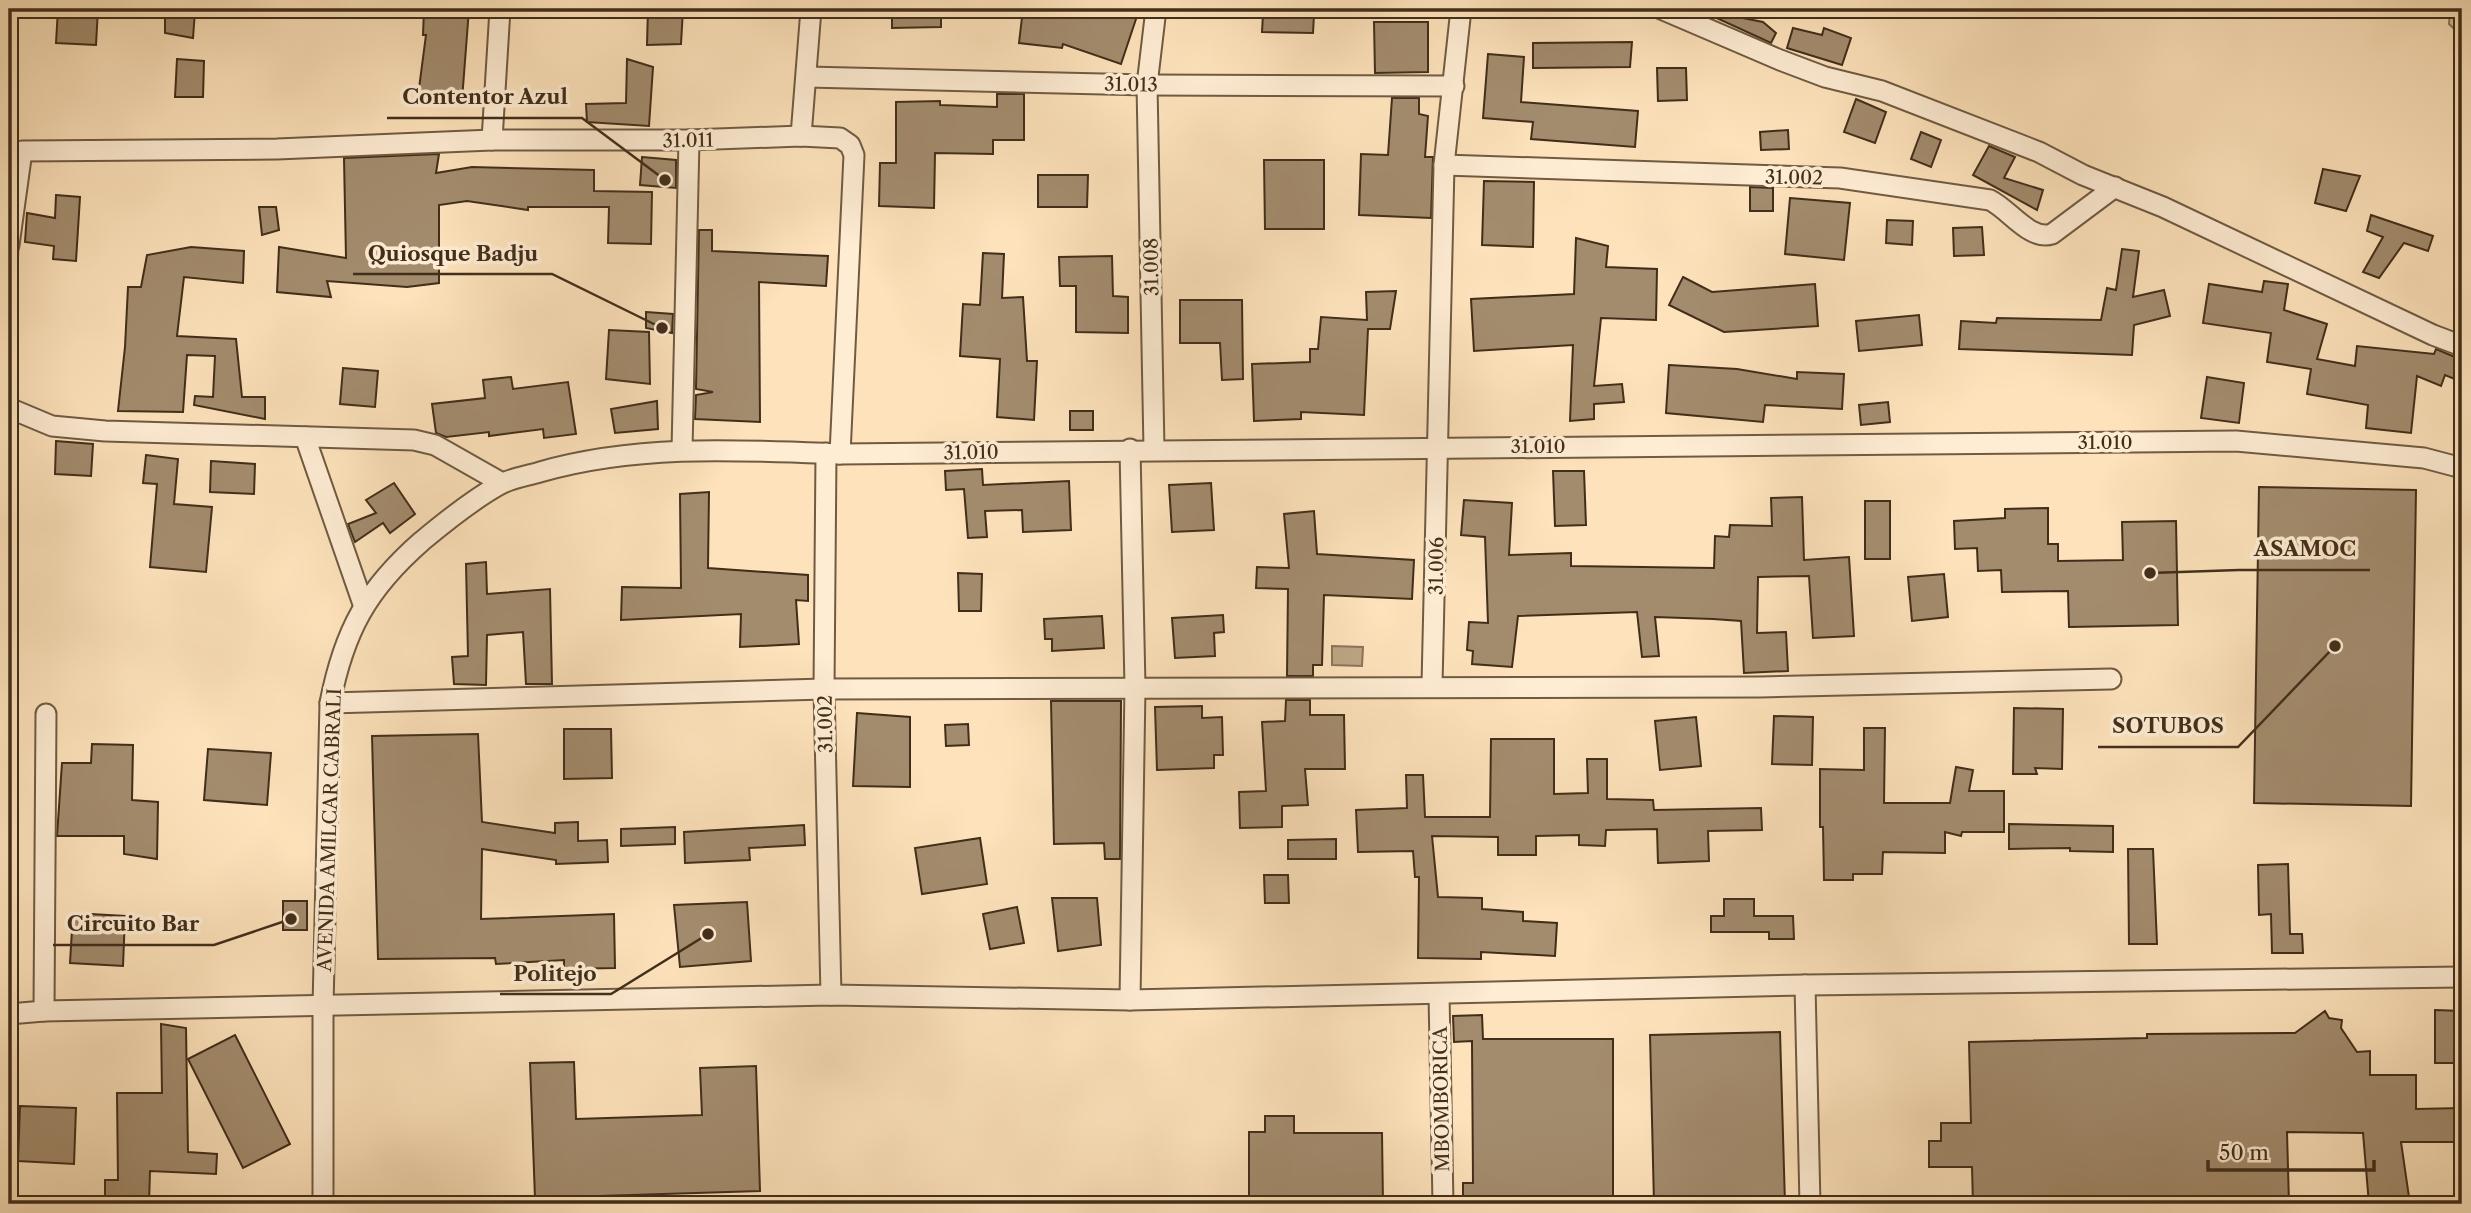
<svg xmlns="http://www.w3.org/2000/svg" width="2471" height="1213" font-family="'Libre Caslon Text',serif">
  <rect width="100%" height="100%" fill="#fde2bb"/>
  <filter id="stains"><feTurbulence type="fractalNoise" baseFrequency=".00286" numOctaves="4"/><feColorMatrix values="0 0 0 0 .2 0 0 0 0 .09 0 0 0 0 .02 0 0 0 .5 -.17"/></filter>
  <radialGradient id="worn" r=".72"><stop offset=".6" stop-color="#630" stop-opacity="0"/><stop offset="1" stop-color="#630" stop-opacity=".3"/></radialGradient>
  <!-- green -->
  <g fill="#ddc3a0" stroke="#8f785d" stroke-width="2">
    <polygon points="2450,9 2462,9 2462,36 2449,24"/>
    <polygon points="9,100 16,120 9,180"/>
  </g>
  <!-- water -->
  <polygon fill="#bda584" stroke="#8b755a" stroke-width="2" points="1332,646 1363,647 1362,666 1332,665"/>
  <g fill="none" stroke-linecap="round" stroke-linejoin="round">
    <!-- stream -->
    <polyline stroke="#8b755a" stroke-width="7" points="9,394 16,247"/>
  </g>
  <!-- building -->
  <g fill="#a38c6e" stroke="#412e1a" stroke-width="2">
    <polygon points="58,9 98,9 96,45 56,43"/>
    <polygon points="165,9 195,11 193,38 165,33"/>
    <polygon points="424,9 469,9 462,100 418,96 426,35 423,35"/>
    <polygon points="648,9 683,9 681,44 647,45"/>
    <polygon points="892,9 941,9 941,27 892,28"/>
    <polygon points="1023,9 1124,9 1138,13 1121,64 1063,44 1062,48 1019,43"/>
    <polygon points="1697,9 1763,22 1776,33 1771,43"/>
    <polygon points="1263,14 1314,15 1313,33 1262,32"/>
    <polygon points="1374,22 1428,22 1428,72 1375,73"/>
    <polygon points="1793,28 1822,35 1824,28 1851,38 1842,65 1787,48"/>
    <polygon points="1632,42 1630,67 1533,68 1533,43"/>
    <polygon points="1488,54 1524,57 1521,102 1638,111 1635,147 1531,139 1533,122 1483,118"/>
    <polygon points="177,59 204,61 203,97 175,97"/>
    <polygon points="627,59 653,67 649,126 587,122 586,104 626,103"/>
    <polygon points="1657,68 1686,68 1687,100 1658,101"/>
    <polygon points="997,94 1024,94 1024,140 993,140 993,154 935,153 934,208 879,206 880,163 896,163 896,102 940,101 940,105 997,107"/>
    <polygon points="1392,98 1419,98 1419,114 1428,116 1425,157 1433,157 1431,218 1359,215 1361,154 1388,155"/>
    <polygon points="1856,99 1886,112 1875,143 1844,132"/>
    <polygon points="1788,130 1789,149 1761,150 1760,132"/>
    <polygon points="1921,132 1941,140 1931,167 1911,159"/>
    <polygon points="1989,146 2015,157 2004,178 2043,190 2037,210 1973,175"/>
    <polygon points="439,154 436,173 472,167 594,170 594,191 652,192 651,244 608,243 609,207 528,207 528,210 467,201 439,205 439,283 407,287 327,281 331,297 277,292 279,247 346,258 344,158"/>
    <polygon points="642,157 676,160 676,188 640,185"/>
    <polygon points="1264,160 1324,160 1324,229 1265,229"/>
    <polygon points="2323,169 2360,176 2346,211 2315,203"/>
    <polygon points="1038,175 1088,175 1087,207 1038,207"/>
    <polygon points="1484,181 1534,182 1533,247 1482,245"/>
    <polygon points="1750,187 1773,188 1773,211 1750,211"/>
    <polygon points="56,195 80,197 76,261 53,259 54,246 25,242 27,213 55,218"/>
    <polygon points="1790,198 1850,203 1844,260 1785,254"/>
    <polygon points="259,207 276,207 279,230 262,235"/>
    <polygon points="2371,215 2433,236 2428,251 2404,243 2379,278 2363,272 2383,237 2367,231"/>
    <polygon points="1887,220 1913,221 1912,245 1886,243"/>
    <polygon points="1982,227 1984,255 1954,256 1953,228"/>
    <polygon points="699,230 712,230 712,251 828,256 826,286 759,282 760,422 695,419 696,395 713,392 696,389"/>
    <polygon points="1576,238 1608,246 1606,267 1657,269 1656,320 1601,318 1594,386 1622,384 1624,402 1594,404 1594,419 1570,421 1573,345 1474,351 1471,299 1574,294"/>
    <polygon points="191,247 244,251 243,283 184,277 177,336 236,339 242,397 265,397 265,419 194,405 195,396 213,397 215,356 187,355 183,412 118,411 125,347 128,287 141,287 147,255"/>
    <polygon points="2122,249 2139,251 2133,297 2164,290 2170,316 2134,325 2132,355 1959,349 1961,321 1996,323 1997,318 2101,320 2107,288 2116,290"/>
    <polygon points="983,253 1004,254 1002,298 1023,297 1027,361 1037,361 1034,420 997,417 1000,359 960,356 963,304 980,305"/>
    <polygon points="1112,256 1113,296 1128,297 1128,333 1076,332 1076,286 1060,286 1059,257"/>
    <polygon points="1683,277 1712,292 1815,284 1818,326 1724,332 1669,305"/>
    <polygon points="2264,281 2288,284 2284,310 2327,324 2317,359 2355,366 2357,346 2434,354 2436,349 2462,360 2462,382 2445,375 2441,386 2417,376 2411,433 2366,428 2368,405 2307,394 2311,369 2267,362 2271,333 2203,323 2209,284 2262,292"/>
    <polygon points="1396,291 1390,329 1368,329 1364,415 1301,412 1301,419 1254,421 1252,364 1310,362 1310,349 1318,349 1321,317 1367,320 1366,292"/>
    <polygon points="1180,300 1242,300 1243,379 1222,380 1220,343 1180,343"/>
    <polygon points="646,312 673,314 672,333 646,328"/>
    <polygon points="1919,315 1922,345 1859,351 1856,321"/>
    <polygon points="609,330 649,332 650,384 606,379"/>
    <polygon points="1669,365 1737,369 1797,379 1797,372 1844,374 1842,409 1765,405 1763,422 1666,413"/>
    <polygon points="343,368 378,371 375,407 340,404"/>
    <polygon points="511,377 513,389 568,382 576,434 544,438 543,429 489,436 489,432 446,437 436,433 432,404 485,398 483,380"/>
    <polygon points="2207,377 2244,383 2239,423 2201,418"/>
    <polygon points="657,401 658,429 615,433 611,409"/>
    <polygon points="1888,402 1890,422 1861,425 1859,405"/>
    <rect x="1070" y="411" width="23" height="19"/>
    <polygon points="56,441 93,444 91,476 55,474"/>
    <polygon points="146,455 178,459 174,504 212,507 206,572 150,567 157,484 143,483"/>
    <polygon points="211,461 255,464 254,494 210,492"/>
    <polygon points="982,469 983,485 1069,481 1071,530 1023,532 1022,510 985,511 987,537 968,538 964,489 946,490 945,471"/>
    <polygon points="1553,471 1584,471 1586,525 1555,526"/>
    <polygon points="394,483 415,514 390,533 383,523 355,542 348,524 376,513 366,500"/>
    <polygon points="1211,483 1214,530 1172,532 1169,485"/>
    <polygon points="2259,487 2416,490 2411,806 2254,803"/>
    <polygon points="709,492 708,568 808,575 808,601 796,600 799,644 740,647 741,614 621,620 622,587 681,588 680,494"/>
    <polygon points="1802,497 1804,560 1849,557 1854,636 1813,638 1809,576 1758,577 1757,633 1786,632 1788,671 1744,673 1741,621 1713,619 1655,617 1659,656 1642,657 1637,612 1518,616 1512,667 1472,664 1473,651 1467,650 1469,622 1488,623 1485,537 1461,535 1464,500 1512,503 1509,555 1571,553 1571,566 1714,568 1715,536 1729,537 1730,525 1772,526 1771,498"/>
    <rect x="1865" y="501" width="25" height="58"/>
    <polygon points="2048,508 2048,544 2058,544 2058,561 2123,560 2122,522 2176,521 2178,625 2069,627 2068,591 2002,592 2001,570 1978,571 1977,548 1955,549 1954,521 2005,518 2005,509"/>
    <polygon points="1314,511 1317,554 1414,560 1412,599 1324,595 1322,665 1313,665 1313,676 1287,676 1288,589 1256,588 1257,567 1289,568 1284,514"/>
    <polygon points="486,562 487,594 550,589 552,684 526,684 523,632 487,635 486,685 454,684 452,657 468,656 466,564"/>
    <polygon points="958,573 982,574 981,611 959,611"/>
    <polygon points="1944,574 1948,617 1912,621 1908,577"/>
    <polygon points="1223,615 1224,632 1214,633 1215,656 1175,658 1172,618"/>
    <polygon points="1102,616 1104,648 1052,651 1052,639 1045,639 1044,619"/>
    <polygon points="1286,700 1310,700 1310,715 1344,715 1345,769 1305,769 1308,805 1282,806 1282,827 1240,828 1239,792 1266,791 1262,722 1285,721"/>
    <polygon points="1051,701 1121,701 1120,859 1105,859 1104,843 1054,844"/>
    <polygon points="1202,706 1202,718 1222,717 1223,755 1214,755 1214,768 1157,770 1155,707"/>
    <polygon points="2014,708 2063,709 2062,769 2035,768 2037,774 2013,774"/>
    <polygon points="857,713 910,717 910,787 853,786"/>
    <polygon points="1774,716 1813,717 1812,765 1772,764"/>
    <polygon points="1696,717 1701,766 1660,770 1655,721"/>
    <polygon points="968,724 969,745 946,746 945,725"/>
    <polygon points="1864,728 1885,728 1884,803 1950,803 1956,767 1973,770 1969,791 2004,791 2004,832 1962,832 1961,836 1945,832 1945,853 1883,852 1882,874 1853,874 1853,880 1824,880 1823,827 1820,827 1820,769 1864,770"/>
    <polygon points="564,729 611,729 612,778 564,779"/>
    <polygon points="478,734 482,822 555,833 555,823 578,822 578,841 607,840 608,862 556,864 556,860 482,849 481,919 614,914 615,968 564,969 564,960 496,964 495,958 378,959 372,736"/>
    <polygon points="1491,739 1554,739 1554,794 1588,793 1587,759 1607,759 1607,799 1653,800 1654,810 1761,808 1762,830 1708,831 1709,861 1658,863 1657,829 1606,830 1605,846 1579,845 1579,835 1536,836 1536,855 1498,855 1498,837 1432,836 1438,897 1482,898 1482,909 1523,912 1523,921 1557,923 1555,956 1481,952 1481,959 1418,958 1419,877 1415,877 1413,851 1358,852 1356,810 1407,808 1406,775 1423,775 1425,817 1490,817"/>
    <polygon points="92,744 133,745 132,800 158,802 157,859 124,854 124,836 57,836 62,763 91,763"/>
    <polygon points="208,749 271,753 267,805 204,800"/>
    <polygon points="2009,824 2113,826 2113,852 2070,851 2070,848 2009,849"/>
    <polygon points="804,825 805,845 749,848 750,860 685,863 684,832"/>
    <polygon points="675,827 675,844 621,846 621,829"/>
    <polygon points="980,838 987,884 922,894 915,848"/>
    <polygon points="1336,839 1336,859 1288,859 1288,840"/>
    <polygon points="2128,849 2153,849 2157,944 2129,944"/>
    <polygon points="2288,864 2290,934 2302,934 2303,953 2272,953 2271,914 2259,915 2258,865"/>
    <polygon points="1264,875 1288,875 1289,903 1265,903"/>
    <polygon points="1052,898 1097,898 1101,945 1058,951"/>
    <polygon points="1724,899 1754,899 1754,916 1793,916 1794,939 1769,939 1769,932 1711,932 1711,916 1724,916"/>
    <rect x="283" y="901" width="24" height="29"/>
    <polygon points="747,902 751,961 680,967 674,905"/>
    <polygon points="1017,907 1024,943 990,949 983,914"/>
    <polygon points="73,913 125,916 123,966 70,963"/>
    <polygon points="2435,1010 2462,1011 2462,1063 2435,1063"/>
    <polygon points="2325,1011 2329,1018 2342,1020 2341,1028 2357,1052 2370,1051 2370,1075 2416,1075 2416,1109 2462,1108 2462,1142 2401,1142 2410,1204 2369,1204 2363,1133 2287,1132 2289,1204 1973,1204 1972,1167 1929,1167 1929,1141 1941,1141 1941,1123 1971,1123 1969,1042 2147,1038 2147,1034 2295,1033"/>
    <polygon points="1482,1015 1483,1039 1613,1039 1613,1204 1463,1204 1463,1183 1473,1183 1472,1041 1454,1042 1453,1016"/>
    <polygon points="161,1024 186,1028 188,1152 217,1154 216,1174 150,1171 149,1204 105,1204 105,1180 118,1180 117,1093 162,1093"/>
    <polygon points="1780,1032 1785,1204 1654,1204 1650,1035"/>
    <polygon points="235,1035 290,1144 243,1168 188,1059"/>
    <polygon points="574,1062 576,1119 702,1115 700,1068 756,1066 760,1191 535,1198 530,1063"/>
    <polygon points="20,1106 76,1108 74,1164 18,1161"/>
    <polygon points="1265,1116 1294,1116 1294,1133 1382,1133 1383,1204 1249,1204 1249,1132 1265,1132"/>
  </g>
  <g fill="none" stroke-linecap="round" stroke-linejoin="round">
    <defs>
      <g id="street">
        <polyline points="1661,9 1780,60 1825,77 1882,91 2039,152 2083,175 2163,207 2433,335 2462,346"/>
        <polyline points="807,77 1147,85 1454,86"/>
        <polyline points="801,136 811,9"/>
        <polyline points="492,140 500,9"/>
        <path d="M1444 165 1840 178 1990 200C2010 210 2030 241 2052 234L2115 187"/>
        <polyline points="9,245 22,151 277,149 492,140 689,140 801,136 840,138 850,145 854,155 840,454"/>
        <polyline points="9,408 52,426 105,431 414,440 435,445 502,483"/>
        <polyline points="305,437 363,604"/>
        <polyline points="1130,449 1135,687 1130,1000"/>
        <polyline points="1154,449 1147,85 1156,9"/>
        <polyline points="682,450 689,140"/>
        <polyline points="826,453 824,689 831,995"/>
        <polyline points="1432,685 1444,165 1461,9"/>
        <polyline points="330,703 824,689 1760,687 2111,679"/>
        <polyline points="1805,985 1810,1204"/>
        <polyline points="1439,994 1443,1204"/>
        <polyline points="44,1011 46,714"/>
        <polyline points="9,1014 44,1011 831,995 1130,1000 1805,985 2462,977"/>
        <path d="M323 1204V1007L330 703C344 631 367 589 422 541 446 521 472 500 499 485 511 478 527 476 540 472 637 444 740 450 840 454L2236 441 2424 458 2462 468"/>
      </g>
    </defs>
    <!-- street casing -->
    <use href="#street" stroke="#705b42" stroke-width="23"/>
    <!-- street -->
    <use href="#street" stroke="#feecd3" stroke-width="19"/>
  </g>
  <g text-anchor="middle" stroke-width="7" stroke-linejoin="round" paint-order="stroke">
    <!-- street labels -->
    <g font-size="19" fill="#412e1a" stroke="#feecd3">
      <text transform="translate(1131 84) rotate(1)" y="7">31.013</text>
      <text transform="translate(688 140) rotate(-1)" y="7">31.011</text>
      <text transform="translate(1794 177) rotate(1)" y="7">31.002</text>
      <text transform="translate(1151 267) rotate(-91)" y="7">31.008</text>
      <text x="2105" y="449">31.010</text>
      <text x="1538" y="453">31.010</text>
      <text transform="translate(971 452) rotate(-1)" y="7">31.010</text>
      <text transform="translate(1436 566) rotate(-89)" y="7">31.006</text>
      <text transform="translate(825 724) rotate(-91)" y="7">31.002</text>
      <text transform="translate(329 830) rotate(-88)" y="7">AVENIDA AMILCAR CABRALI</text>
      <text transform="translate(1441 1099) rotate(-91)" y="7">MBOMBORICA</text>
    </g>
  </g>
  <!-- callouts -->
  <path fill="none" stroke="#412e1a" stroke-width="2.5" d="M665 180L582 118H387M662 328L552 274H353M2150 573L2239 570H2370M2335 646L2238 747H2098M291 919L214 945H53M708 934L611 994H500"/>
  <g fill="#412e1a" stroke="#feecd3" stroke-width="2.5">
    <circle cx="665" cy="180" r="7"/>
    <circle cx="662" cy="328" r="7"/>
    <circle cx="2150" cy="573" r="7"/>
    <circle cx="2335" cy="646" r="7"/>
    <circle cx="291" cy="919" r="7"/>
    <circle cx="708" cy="934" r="7"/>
  </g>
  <g font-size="21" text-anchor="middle" font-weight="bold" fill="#412e1a" stroke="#feecd3" stroke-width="7" stroke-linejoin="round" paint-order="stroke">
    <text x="485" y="104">Contentor Azul</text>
    <text x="453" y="261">Quiosque Badju</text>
    <text x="2305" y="556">ASAMOC</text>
    <text x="2168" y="733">SOTUBOS</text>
    <text x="133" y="931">Circuito Bar</text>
    <text x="555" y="981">Politejo</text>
  </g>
  <!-- margin -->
  <rect width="2471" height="1213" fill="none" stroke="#fde2bb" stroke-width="35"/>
  <rect x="10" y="10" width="2450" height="1192" fill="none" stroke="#412e1a" stroke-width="3.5"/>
  <rect x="18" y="18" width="2436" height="1178" fill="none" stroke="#412e1a" stroke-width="2"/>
  <!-- scale -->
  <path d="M2208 1160v10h166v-10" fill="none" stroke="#412e1a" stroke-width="3.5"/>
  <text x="2219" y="1160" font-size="21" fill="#412e1a" stroke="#feecd3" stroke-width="5" paint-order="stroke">50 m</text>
  <rect width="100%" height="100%" filter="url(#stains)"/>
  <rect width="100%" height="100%" fill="url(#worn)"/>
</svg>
